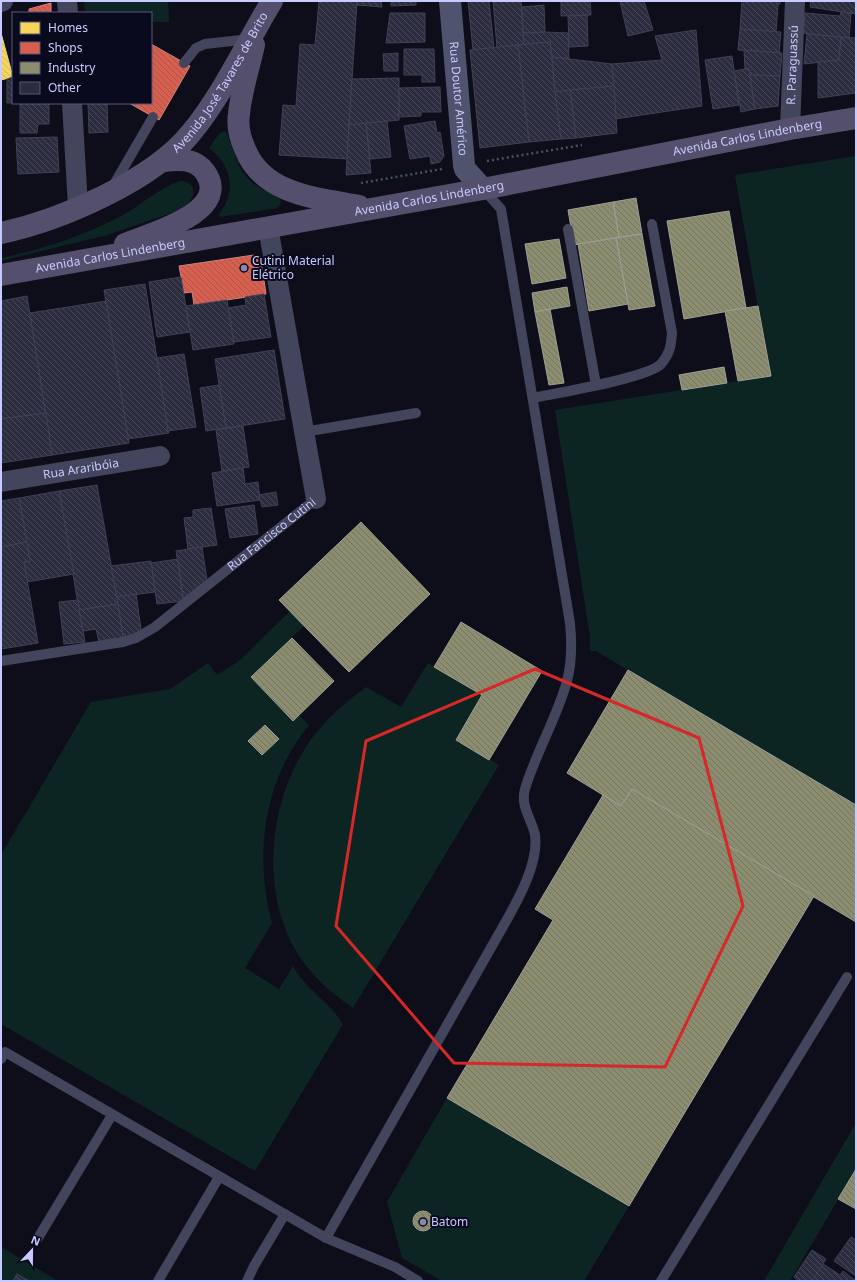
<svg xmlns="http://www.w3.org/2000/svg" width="857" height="1282" font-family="'Noto Sans',sans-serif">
  <defs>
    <pattern id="homes-back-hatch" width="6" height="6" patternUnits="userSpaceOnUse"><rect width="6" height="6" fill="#f6d55c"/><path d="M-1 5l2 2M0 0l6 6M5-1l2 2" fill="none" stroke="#d1b759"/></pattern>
    <pattern id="shops-back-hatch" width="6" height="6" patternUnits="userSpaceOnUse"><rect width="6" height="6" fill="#d6604d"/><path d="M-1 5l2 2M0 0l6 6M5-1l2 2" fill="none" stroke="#a8564d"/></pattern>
    <pattern id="industry-back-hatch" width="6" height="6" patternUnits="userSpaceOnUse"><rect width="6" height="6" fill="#8c8c6e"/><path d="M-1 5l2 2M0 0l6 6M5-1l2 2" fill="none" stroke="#747464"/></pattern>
    <pattern id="building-back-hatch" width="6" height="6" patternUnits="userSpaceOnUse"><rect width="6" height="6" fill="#2b2c3e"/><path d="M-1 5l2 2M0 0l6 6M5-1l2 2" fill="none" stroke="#48495b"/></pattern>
  </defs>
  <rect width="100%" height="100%" fill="#0e0e1a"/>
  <!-- green -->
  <g fill="#0d2522" fill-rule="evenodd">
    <polygon points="84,1 168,1 169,22 151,22 151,13 85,13"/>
    <path d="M225 131C229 135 236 164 244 174 256 189 265 189 278 198 280 199 280 200 281 203L277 208 220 217 219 214C237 192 232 165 209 148L219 134Z"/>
    <polygon points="856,156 856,805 596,651 590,651 590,637 555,410 770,376 735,175"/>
    <path d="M180 181C188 181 193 184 194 193L189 203 180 210 107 235 1 261V258C44 249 86 235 125 214 143 203 160 188 180 181Z"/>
    <path d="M290 611 304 626 251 677 293 721 299 715 309 725C263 781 254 855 272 923L245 968 279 989 293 966C305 989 330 1002 343 1024L255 1171 1 1024V855L91 702 170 689 208 663 217 675 239 661ZM265 725 279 739 262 755 248 741Z"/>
    <path d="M428 663 482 695 456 740 499 765 353 1008C334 995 318 981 304 963 257 899 267 798 313 737 328 717 346 702 366 687L401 707Z"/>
    <path d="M447 1098 629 1206 584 1281H442L402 1258 387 1202ZM421 1211 429 1213 433 1220 431 1228 423 1232C414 1230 411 1224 414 1216Z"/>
    <polygon points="856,1123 856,1169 790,1281 764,1281"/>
    <polygon points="1,1247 58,1281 1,1281"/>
  </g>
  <!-- homes -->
  <polygon fill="url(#homes-back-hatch)" stroke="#e8d28d" points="1,33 13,77 1,80"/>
  <!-- shops -->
  <g fill="url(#shops-back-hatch)" stroke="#d28082">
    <polygon points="51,3 51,13 29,13 29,9"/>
    <polygon points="151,44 190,66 159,120 129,103 151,103"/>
    <polygon points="254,255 261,259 266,294 194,305 192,292 184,293 179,266"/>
  </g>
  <!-- industry -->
  <g fill="url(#industry-back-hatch)" stroke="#9e9f9a">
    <polygon points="636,198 642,234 619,237 613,202"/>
    <polygon points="613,202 619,237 574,245 568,210"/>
    <polygon points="729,211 746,308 684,319 667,221"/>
    <polygon points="642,234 655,306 629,310 616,238"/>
    <polygon points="616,238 628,304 589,311 578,244"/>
    <polygon points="559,239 566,278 532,284 525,244"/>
    <polygon points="567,287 570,306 535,312 532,293"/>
    <polygon points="758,306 771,376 738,381 725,311"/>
    <polygon points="550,309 564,383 549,385 535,312"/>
    <polygon points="724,367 727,383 682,390 679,375"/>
    <polygon points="361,522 430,594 349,672 279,600"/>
    <polygon points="461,622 542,671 489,760 456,740 482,695 434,667"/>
    <polygon points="292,638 334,681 293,721 251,677"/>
    <polygon points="628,670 856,805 856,922 632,789 621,806 567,773"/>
    <polygon points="265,725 279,739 262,755 248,741"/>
    <polygon points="632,789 814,896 629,1206 447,1098 553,920 535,909 603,795 621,806"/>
    <polygon points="856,1169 856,1209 838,1199"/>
    <circle cx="423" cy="1221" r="10"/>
  </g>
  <!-- building -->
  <g fill="url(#building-back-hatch)" stroke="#404059">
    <polygon points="319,1 357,1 347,159 279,155 283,105 296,106 300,44 315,45"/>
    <polygon points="357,1 381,1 382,7 357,5"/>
    <polygon points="391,1 416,1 416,5 391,6"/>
    <polygon points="468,1 489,1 494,48 473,50"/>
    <polygon points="493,1 521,1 524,44 497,48"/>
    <polygon points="561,1 590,1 591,15 561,16"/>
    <polygon points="620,1 644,1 653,30 628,36"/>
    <polygon points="742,1 780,1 780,4 778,4 776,32 740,29"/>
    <polygon points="811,1 856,1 856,14 810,7"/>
    <polygon points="544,5 545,32 523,33 522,7"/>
    <polygon points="841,12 851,13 849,38 803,33 805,13 840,16"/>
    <polygon points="390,13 425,13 425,42 386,43"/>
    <polygon points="587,15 588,46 569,47 568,16"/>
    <polygon points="740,29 781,32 779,53 738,50"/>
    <polygon points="696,30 702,106 615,119 612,64 662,60 655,36"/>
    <polygon points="545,32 568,33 569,59 552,57 550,42 524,44 523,33"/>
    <polygon points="807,34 841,37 839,60 804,64"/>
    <polygon points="841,37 856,38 856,93 818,98 818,62 839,60"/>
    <polygon points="550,42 561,139 529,142 518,45"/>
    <polygon points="518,45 529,142 480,148 470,50"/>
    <polygon points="404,49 434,49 435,82 422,82 422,75 404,75"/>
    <polygon points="744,50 782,53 780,76 750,75 749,69 745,69"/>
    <polygon points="398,53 398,71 384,71 383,54"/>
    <polygon points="732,56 739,105 713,109 705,60"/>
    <polygon points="552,57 612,64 614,86 555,92"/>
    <polygon points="745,69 749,69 755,109 741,112 734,71"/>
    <polygon points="750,75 780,76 778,106 755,109"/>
    <polygon points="13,77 13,103 20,103 7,103 7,79"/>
    <polygon points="399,78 399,120 349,125 352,79"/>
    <polygon points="614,86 617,133 576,138 570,90"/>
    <polygon points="440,87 441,112 421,112 421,116 399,117 399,88"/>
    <polygon points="570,90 576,138 561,139 555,92"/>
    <polygon points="20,103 49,103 49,124 38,124 37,133 20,133"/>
    <polygon points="88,103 107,103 108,132 89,133"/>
    <polygon points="387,121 391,157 370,159 366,123"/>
    <polygon points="435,121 437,133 440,132 444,156 440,162 431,164 430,156 410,159 404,126"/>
    <polygon points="366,123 371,173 346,175 349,125"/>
    <polygon points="57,137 59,172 18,174 16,138"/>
    <polygon points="181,277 190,332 157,337 149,282"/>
    <polygon points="145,284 169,433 128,439 104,290"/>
    <polygon points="264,294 271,337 234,342 228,308 246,305 245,297"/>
    <polygon points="27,296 46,413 1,419 1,301"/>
    <polygon points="227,300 234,344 193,350 186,306"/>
    <polygon points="106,301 129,443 52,455 30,313"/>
    <polygon points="274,350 285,419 226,428 215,359"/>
    <polygon points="184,354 196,427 168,431 157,358"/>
    <polygon points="219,385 226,428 206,431 200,388"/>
    <polygon points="46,413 52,455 1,463 1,419"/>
    <polygon points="243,426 249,467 222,471 216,430"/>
    <polygon points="243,468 245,484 258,482 260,500 217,506 212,473"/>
    <polygon points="97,485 118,604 79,610 59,491"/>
    <polygon points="59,491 74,574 27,582 24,562 30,561 19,498"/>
    <polygon points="276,492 278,505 262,507 259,495"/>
    <polygon points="19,498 27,542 1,547 1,501"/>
    <polygon points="254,505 258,534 230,538 225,509"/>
    <polygon points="211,508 217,545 188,549 184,518 193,517 193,510"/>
    <polygon points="27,542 30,561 24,562 38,643 1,649 1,547"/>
    <polygon points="202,547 207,580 184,600 176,551"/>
    <polygon points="178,559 183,601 157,604 151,563"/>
    <polygon points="151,561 155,592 117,597 111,566"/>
    <polygon points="136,594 141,629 134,635 123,638 117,597"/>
    <polygon points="78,600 85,642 64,644 59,602"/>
    <polygon points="118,604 123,638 99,642 96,629 83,631 79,610"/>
    <polygon points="851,1237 856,1240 856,1276 834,1261"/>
    <polygon points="812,1250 826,1259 812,1281 799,1281 794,1277"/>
    <polygon points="823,1264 840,1275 843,1271 856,1281 812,1281"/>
    <polygon points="17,1274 29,1281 13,1281"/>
  </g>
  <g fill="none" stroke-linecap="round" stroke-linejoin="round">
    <!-- path -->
    <g stroke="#41555e" stroke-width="2.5" stroke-dasharray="2 3" stroke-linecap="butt">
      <polyline points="487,161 582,145"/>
      <polyline points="361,183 442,169"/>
    </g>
    <!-- lane -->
    <g stroke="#42455b" stroke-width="10">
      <polyline points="184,63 196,48 205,44 250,39"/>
      <polyline points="113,186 153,117"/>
      <polyline points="568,229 596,385"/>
      <path d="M533 398C557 393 648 378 661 364 670 354 671 345 672 333L652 224"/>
      <polyline points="304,432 416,413"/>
      <path id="s1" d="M1 661 123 642 136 638 155 627 316 499"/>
      <polyline points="1,1059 5,1052 326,1238 395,1267 418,1281"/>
      <polyline points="38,1238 112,1115"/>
      <path d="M326 1238 505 923C518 900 539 863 535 835 532 819 520 807 525 789 536 752 557 718 567 681 572 662 572 643 570 623L501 209 483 189"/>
      <polyline points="158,1281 219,1177"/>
      <polyline points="247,1281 254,1266 285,1214"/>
      <polyline points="661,1281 847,977"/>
    </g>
    <!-- street -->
    <g stroke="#42455b" stroke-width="20">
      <polyline points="67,1 68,13"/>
      <polyline points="1,2 3,1"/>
      <polyline points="72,103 78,207"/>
      <path id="s2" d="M790 129 795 1"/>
      <polyline points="268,227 316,499"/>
      <path id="s3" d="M1 482 160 456"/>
    </g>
    <!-- secondary -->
    <path stroke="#4f536e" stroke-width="22" id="s4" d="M450 1 464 165 465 169 483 189"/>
    <!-- primary -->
    <g stroke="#554f6e" stroke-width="22">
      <path d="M254 45C249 68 241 91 239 114 237 126 240 138 245 149 263 195 317 198 359 206"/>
      <path id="s5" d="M1 233C61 220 152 181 191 133 223 94 246 44 272 1"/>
      <path d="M125 244C149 234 233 212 205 172 195 158 179 159 163 161"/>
      <path id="s6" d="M1 275 483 189 790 129 856 118"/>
    </g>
  </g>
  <!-- marked area -->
  <path fill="none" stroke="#d62828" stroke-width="3" stroke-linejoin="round" d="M535 669 699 738 743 906 665 1067 454 1063 336 926 366 741Z"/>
  <!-- markers -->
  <g fill="#8789af" stroke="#0a0a1e" stroke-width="1.5">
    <circle cx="244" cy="268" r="4"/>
    <circle cx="423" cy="1222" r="4"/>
  </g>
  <g text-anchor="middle" stroke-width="4" stroke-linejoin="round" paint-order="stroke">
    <!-- street labels -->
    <g font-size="12" fill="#c8cbff" stroke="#0a0a1e">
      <text dy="4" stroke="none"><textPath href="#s2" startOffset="64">R. Paraguassú</textPath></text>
      <text dy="4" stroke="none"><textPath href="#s5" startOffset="276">Avenida José Tavares de Brito</textPath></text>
      <text dy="4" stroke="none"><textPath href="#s4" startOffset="98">Rua Doutor Américo</textPath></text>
      <text dy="4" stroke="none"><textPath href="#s6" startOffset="759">Avenida Carlos Lindenberg</textPath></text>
      <text dy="4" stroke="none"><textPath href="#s6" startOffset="435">Avenida Carlos Lindenberg</textPath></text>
      <text dy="4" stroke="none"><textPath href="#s6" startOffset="111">Avenida Carlos Lindenberg</textPath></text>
      <text dy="4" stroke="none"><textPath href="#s3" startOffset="81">Rua Araribóia</textPath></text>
      <text dy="4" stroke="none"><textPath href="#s1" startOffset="308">Rua Fancisco Cutini</textPath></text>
    </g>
    <!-- poi labels -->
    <g font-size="12" fill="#c8cbff" stroke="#0a0a1e" text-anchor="start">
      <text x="252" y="265">Cutini Material<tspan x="252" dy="14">Elétrico</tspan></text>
      <text x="431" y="1226">Batom</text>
    </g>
  </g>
  <!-- border -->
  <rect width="857" height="1282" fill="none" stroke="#c8cbff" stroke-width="4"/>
  <!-- legend -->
  <rect x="12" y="12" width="140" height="92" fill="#0a0a1e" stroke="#565778"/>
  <rect x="20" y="22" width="20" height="12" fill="#f6d55c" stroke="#565778"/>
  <text x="48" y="32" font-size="12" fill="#c8cbff">Homes</text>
  <rect x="20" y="42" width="20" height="12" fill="#d6604d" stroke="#565778"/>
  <text x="48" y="52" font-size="12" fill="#c8cbff">Shops</text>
  <rect x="20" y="62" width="20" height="12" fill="#8c8c6e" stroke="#565778"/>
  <text x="48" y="72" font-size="12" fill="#c8cbff">Industry</text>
  <rect x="20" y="82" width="20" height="12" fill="#2b2c3e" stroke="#565778"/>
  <text x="48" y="92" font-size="12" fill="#c8cbff">Other</text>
  <!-- north arrow -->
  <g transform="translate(32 1250) rotate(22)" stroke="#0a0a1e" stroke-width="3" paint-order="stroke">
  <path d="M0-3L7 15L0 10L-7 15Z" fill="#c8cbff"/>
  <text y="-6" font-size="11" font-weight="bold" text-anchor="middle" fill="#c8cbff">N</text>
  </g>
</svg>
